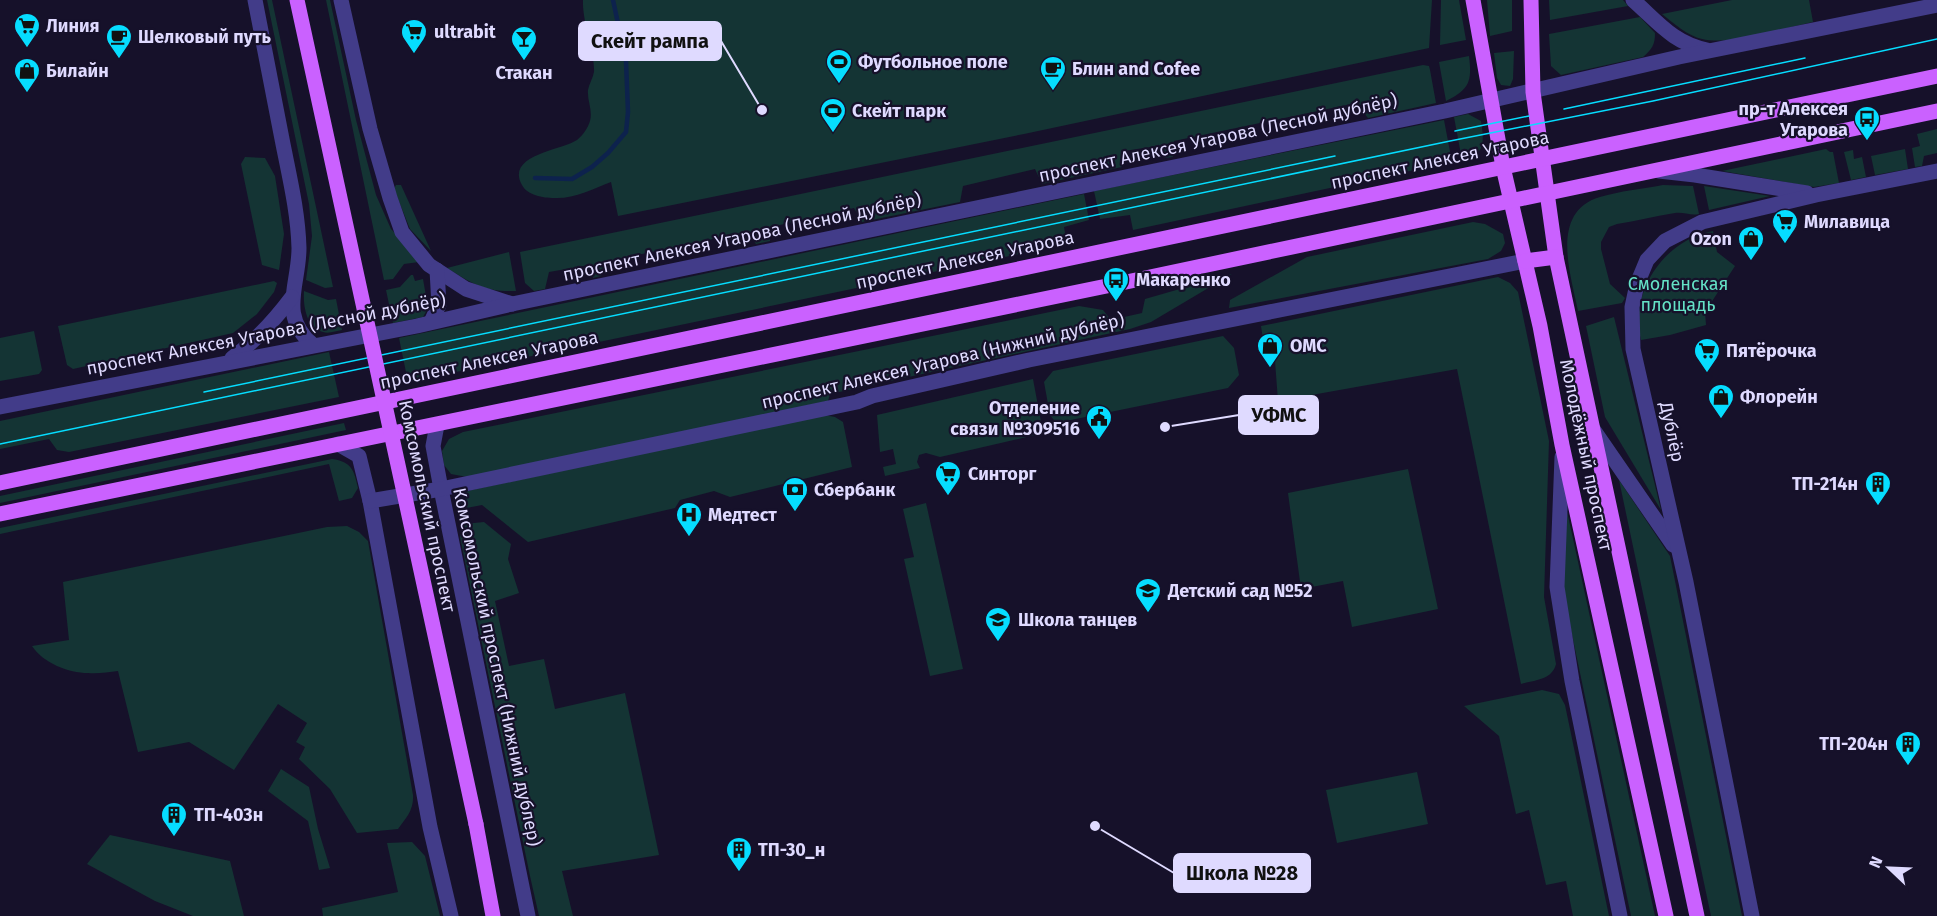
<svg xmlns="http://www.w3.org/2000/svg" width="1937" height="916" font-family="'Fira Sans',sans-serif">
  <rect width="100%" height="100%" fill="#16112a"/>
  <!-- green -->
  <g fill="#143434">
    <polygon points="267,0 272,0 333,287 325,288 306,280 312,236 309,204"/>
    <polygon points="326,0 330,0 356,120 376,195 391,229 419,258 419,262 404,264 393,279 384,280"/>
    <path d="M583 0H1432L1429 48 1024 134 618 216 611 182C593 189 574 199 554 198 543 198 527 195 522 185 505 155 562 150 577 140 583 135 588 128 590 121 593 110 587 101 588 90 589 84 593 78 594 72 595 52 582 22 583 0Z"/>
    <polygon points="1441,0 1459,0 1466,40 1440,45"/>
    <polygon points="1487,0 1512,0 1512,31 1490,36"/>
    <polygon points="1549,0 1623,0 1628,6 1550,20"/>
    <path d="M1732 0H1809L1813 22C1783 28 1730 46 1702 39 1688 36 1673 23 1662 14Z"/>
    <path d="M1640 17 1655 33C1655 45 1652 49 1643 57L1561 75 1551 66 1549 34Z"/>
    <polygon points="1514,51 1513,79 1510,86 1501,85 1497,78 1494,53"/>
    <path d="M1469 56C1472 81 1470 89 1446 101L1439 62Z"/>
    <polygon points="1423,65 1429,66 1430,70 1436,103 1368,118 1356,103 1174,141 1173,157 1164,158 1157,146 1124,151 1122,167 1042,184 1035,169 963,186 960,202 862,222 854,208 771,227 770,241 756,244 746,232 604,262 601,276 593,278 589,265 549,272 545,289 534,291 525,283 520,252"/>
    <path d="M1468 114 1481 121C1484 141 1486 155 1462 160L1454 117Z"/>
    <polygon points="1444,120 1452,162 1133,230 1130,215 1100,219 1094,191"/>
    <polygon points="1937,129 1937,153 1924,156 1922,166 1915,167 1912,148 1920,146 1917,134"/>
    <polygon points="1826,149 1830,152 1833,152 1839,183 1814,187 1722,171"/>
    <polygon points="1905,149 1908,169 1875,175 1871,156"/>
    <polygon points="1853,150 1854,159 1862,157 1866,177 1851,180 1844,152"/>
    <polygon points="245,157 265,158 275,176 284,234 279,270 262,265 241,164"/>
    <polygon points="396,185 401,185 431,251 410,229 394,189"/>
    <path d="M1663 185 1693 186 1699 214C1691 216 1684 212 1675 213 1656 216 1636 221 1617 224L1609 227 1601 242V249L1610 284 1625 298 1622 303 1578 311C1571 275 1549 212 1600 197 1620 191 1642 189 1663 185Z"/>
    <polygon points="1704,186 1770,196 1709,210"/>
    <polygon points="1084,194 1089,220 1064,227 1066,239 1043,249 408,382 399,338"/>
    <polygon points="1473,222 1485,224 1503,234 1505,243 1501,251 1488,259 1229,308 1230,300 1307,257"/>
    <path d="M1713 231 1717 252 1735 266 1705 312 1706 325 1670 335 1641 340C1629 292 1664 240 1713 231Z"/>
    <path d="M509 252 516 291C484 292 473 284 447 268Z"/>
    <polygon points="1232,274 1151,322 1130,329 830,394 828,401 467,477 451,474 444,465 442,451 449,439 463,432 1079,306 1103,310 1111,320 1142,313 1145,299"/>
    <polygon points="411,275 413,275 415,281 423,279 428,308 423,317 393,323 386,290 400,287"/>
    <path d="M1498 277 1510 283 1518 292 1549 441 1544 597 1556 664C1552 680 1535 680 1521 684L1457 369 1278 401 1275 361 1266 359 1261 326Z"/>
    <polygon points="274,281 277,283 274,292 257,314 233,333 73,369 67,365 58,326"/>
    <path d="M304 291 328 300 336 299 342 330C336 331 329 334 323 332 306 328 303 305 304 291Z"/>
    <polygon points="1614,317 1661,510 1605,417 1586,326"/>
    <polygon points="34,331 42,370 39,374 0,381 0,338"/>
    <polygon points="1223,336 1234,348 1239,375 1228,388 1056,423 1050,415 1044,382 1053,371"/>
    <polygon points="329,352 339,397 69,452 57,450 49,439 0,449 0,421"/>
    <polygon points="1033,379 1041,422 1035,435 940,457 926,453 919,455 917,462 920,468 885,476 883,467 896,464 893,449 880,452 877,415"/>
    <polygon points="824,415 835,417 843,422 852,467 730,497 714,491 680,500 675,508 528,542 482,505 456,510 456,501 462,492"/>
    <polygon points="344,423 346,430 0,503 0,496"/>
    <path d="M332 459C352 462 354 470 358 488L352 498 339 501 329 464 0 534V528Z"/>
    <polygon points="1408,469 1438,609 1352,627 1343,581 1301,589 1288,493"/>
    <polygon points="1619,480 1670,556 1742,916 1711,916"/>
    <polygon points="1565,502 1655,916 1631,916 1562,587"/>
    <polygon points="926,503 963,669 930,676 904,559 914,557 903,509"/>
    <polygon points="484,522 511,544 508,559 519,593 495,601 509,666 544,659 555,709 625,693 659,855 562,871 573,916 539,916 530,876 460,537 464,524"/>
    <path d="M347 526 359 532 368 541 413 795C414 810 406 818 398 829L357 833 330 789 299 759 305 747 296 742 307 723 278 704 234 770 189 742 138 752 118 671C108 672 98 674 88 673 69 673 43 663 32 646L69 640 63 582 327 527Z"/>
    <polygon points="1542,690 1559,694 1565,705 1609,916 1573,916 1566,881 1546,885 1529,810 1516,814 1499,736 1464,706"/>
    <polygon points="281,769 309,787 318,829 330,868 319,870 308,821 268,791"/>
    <polygon points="1417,772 1428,824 1337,843 1326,790"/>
    <polygon points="110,835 230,861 244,916 193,916 155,901 87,864"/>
    <polygon points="412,842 425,856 440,916 323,916 322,908 398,892 387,843"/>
  </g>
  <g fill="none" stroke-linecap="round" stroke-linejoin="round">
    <!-- stream -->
    <polyline stroke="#0d224d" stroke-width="4.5" points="535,178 572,179 592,167 608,153 626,132 628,112 626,61 613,0"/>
    <!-- minor -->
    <g stroke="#423c89" stroke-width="15">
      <path d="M255 0C264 46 273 93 282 139 289 175 298 211 299 248 299 286 278 315 313 345"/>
      <polyline points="341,0 370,129 390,198 402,232 429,265 466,289 512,304"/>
      <path d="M1633 0C1658 22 1673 43 1707 50"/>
      <polyline points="1659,171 1695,175 1807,193"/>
      <polyline points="431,322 439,305 437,270"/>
      <path d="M232 358C256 341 274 321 292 297"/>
      <polyline points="0,407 417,326 512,304 1445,111 1679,57 1937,5"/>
      <polyline points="437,425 433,446 441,489 528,916"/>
      <polyline points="1593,429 1673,545"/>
      <polyline points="338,444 359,456 370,501 430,827 451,916"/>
      <polyline points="1562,457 1557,587 1572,681 1620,916"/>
      <polyline points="370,501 441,489 857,402 872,396 1029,360 1525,261"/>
      <polyline points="1752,916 1686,582 1633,349 1632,307 1637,284 1647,260 1665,241 1702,222 1816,195 1937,171"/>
    </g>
    <!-- major -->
    <g stroke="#ca61ff" stroke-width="15">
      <polyline points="1473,0 1503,167 1540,326 1562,445 1666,916"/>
      <polyline points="1531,0 1533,92 1556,257 1697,916"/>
      <polyline points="1525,261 1556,257"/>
      <polyline points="0,483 1937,76"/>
      <polyline points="0,514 1131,281 1937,111"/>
      <polyline points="476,824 493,916"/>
    </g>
    <!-- tram -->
    <g stroke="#06ddff" stroke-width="1.5">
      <polyline points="1564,109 1805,58"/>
      <polyline points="1455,131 1529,116"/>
      <polyline points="204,392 1335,156"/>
      <polyline points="0,444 1450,141 1653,101 1937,39"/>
    </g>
    <!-- major-bridge -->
    <polyline stroke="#ca61ff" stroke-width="15" points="297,0 476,824"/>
  </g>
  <!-- icons -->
  <defs>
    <symbol id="supermarket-pin" viewBox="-11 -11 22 30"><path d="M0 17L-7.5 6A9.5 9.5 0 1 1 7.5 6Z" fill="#06ddff" stroke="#16112a"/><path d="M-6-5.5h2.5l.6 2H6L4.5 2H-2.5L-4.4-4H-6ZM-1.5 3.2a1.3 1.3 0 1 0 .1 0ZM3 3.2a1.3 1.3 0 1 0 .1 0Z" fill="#111"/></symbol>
    <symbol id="cafe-pin" viewBox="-11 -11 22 30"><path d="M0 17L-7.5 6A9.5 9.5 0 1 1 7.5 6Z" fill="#06ddff" stroke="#16112a"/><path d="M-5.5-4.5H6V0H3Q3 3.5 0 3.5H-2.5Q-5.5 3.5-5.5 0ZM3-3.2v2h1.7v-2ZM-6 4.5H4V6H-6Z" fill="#111"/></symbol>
    <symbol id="bar-pin" viewBox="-11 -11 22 30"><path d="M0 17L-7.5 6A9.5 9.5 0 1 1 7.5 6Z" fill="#06ddff" stroke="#16112a"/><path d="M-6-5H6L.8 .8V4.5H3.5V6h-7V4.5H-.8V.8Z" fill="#111"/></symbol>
    <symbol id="stadium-pin" viewBox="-11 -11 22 30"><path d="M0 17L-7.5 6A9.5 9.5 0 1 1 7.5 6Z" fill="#06ddff" stroke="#16112a"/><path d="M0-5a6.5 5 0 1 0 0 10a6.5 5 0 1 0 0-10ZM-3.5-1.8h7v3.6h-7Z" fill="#111"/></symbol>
    <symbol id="shop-pin" viewBox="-11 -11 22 30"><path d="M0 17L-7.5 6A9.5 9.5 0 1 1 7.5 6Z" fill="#06ddff" stroke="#16112a"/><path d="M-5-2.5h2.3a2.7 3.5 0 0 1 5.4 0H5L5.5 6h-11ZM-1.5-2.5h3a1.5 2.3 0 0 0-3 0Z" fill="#111"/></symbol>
    <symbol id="bus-pin" viewBox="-11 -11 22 30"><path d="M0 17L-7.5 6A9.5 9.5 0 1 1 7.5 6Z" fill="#06ddff" stroke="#16112a"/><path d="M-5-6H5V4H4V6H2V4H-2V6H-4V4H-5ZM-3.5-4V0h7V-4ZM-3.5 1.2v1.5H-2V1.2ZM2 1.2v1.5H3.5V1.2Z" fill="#111"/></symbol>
    <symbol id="civic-pin" viewBox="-11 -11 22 30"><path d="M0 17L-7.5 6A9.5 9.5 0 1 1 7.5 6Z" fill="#06ddff" stroke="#16112a"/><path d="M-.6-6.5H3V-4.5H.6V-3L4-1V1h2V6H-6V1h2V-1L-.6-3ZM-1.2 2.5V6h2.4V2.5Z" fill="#111"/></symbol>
    <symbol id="building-pin" viewBox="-11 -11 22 30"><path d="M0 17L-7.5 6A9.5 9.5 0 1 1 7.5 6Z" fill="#06ddff" stroke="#16112a"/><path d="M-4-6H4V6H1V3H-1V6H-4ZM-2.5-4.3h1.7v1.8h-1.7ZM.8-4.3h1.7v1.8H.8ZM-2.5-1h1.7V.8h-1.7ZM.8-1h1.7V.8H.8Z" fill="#111"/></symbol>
    <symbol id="bank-pin" viewBox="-11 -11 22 30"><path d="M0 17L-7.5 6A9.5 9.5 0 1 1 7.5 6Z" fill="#06ddff" stroke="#16112a"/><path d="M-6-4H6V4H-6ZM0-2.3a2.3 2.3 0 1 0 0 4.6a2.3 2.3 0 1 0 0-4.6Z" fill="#111"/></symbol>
    <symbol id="hospital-pin" viewBox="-11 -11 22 30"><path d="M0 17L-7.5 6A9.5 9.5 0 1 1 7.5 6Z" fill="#06ddff" stroke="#16112a"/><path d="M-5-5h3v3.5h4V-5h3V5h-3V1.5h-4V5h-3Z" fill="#111"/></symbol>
    <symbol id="school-pin" viewBox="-11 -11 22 30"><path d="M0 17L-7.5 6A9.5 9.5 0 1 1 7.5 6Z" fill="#06ddff" stroke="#16112a"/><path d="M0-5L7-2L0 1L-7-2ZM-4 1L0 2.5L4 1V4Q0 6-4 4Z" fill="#111"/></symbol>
  </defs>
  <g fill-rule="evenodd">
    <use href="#supermarket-pin" x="12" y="11" width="30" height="40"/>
    <use href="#supermarket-pin" x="399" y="17" width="30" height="40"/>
    <use href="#cafe-pin" x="104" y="22" width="30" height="40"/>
    <use href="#bar-pin" x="509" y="24" width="30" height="40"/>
    <use href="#stadium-pin" x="824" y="47" width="30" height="40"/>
    <use href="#cafe-pin" x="1038" y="54" width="30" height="40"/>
    <use href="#shop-pin" x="12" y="56" width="30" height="40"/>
    <use href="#stadium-pin" x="818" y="96" width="30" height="40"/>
    <use href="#bus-pin" x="1852" y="104" width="30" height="40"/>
    <use href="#supermarket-pin" x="1770" y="207" width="30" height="40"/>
    <use href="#shop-pin" x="1736" y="224" width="30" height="40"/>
    <use href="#bus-pin" x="1101" y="265" width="30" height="40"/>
    <use href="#shop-pin" x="1255" y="331" width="30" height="40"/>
    <use href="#supermarket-pin" x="1692" y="336" width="30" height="40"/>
    <use href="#shop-pin" x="1706" y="382" width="30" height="40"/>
    <use href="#civic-pin" x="1084" y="403" width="30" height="40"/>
    <use href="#supermarket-pin" x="933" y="459" width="30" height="40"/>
    <use href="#building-pin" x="1863" y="469" width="30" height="40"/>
    <use href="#bank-pin" x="780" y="475" width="30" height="40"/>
    <use href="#hospital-pin" x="674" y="500" width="30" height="40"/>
    <use href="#school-pin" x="1133" y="576" width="30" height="40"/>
    <use href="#school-pin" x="983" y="605" width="30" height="40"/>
    <use href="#building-pin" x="1893" y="729" width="30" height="40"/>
    <use href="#building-pin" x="159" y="800" width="30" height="40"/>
    <use href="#building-pin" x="724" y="835" width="30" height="40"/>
  </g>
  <g text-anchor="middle" stroke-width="4.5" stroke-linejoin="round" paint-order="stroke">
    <!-- poi labels -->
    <g font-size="18" font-weight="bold" fill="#dfdaff" stroke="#16112a" text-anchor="start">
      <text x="46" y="32">Линия</text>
      <text x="434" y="38">ultrabit</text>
      <text x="138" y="43">Шелковый путь</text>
      <text x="858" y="68">Футбольное поле</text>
      <text x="1072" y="75">Блин and Cofee</text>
      <text x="46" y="77">Билайн</text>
      <text x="524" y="79" text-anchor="middle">Стакан</text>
      <text x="1848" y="115" text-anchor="end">пр-т Алексея<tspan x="1848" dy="21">Угарова</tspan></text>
      <text x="852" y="117">Скейт парк</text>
      <text x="1804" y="228">Милавица</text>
      <text x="1732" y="245" text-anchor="end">Ozon</text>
      <text x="1136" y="286">Макаренко</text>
      <text x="1290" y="352">ОМС</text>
      <text x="1726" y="357">Пятёрочка</text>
      <text x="1740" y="403">Флорейн</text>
      <text x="1080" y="414" text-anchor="end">Отделение<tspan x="1080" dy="21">связи №309516</tspan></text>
      <text x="968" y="480">Синторг</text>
      <text x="1858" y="490" text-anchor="end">ТП-214н</text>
      <text x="814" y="496">Сбербанк</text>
      <text x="708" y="521">Медтест</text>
      <text x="1168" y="597">Детский сад №52</text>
      <text x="1018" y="626">Школа танцев</text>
      <text x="1888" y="750" text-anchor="end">ТП-204н</text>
      <text x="194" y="821">ТП-403н</text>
      <text x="758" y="856">ТП-30_н</text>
    </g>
    <!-- street labels -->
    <g font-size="18" fill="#dfdaff" stroke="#16112a">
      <text transform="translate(1218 138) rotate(-12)" y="6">проспект Алексея Угарова (Лесной дублёр)</text>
      <text transform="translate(1440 160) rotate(-12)" y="6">проспект Алексея Угарова</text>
      <text transform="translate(742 237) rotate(-12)" y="6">проспект Алексея Угарова (Лесной дублёр)</text>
      <text transform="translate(965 260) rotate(-12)" y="6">проспект Алексея Угарова</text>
      <text transform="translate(266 334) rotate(-11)" y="6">проспект Алексея Угарова (Лесной дублёр)</text>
      <text transform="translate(489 360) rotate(-12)" y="6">проспект Алексея Угарова</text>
      <text transform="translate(943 361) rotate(-13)" y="6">проспект Алексея Угарова (Нижний дублёр)</text>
      <text transform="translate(1672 432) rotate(78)" y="6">Дублёр</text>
      <text transform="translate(1586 455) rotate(78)" y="6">Молодёжный проспект</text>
      <text transform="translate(427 506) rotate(78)" y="6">Комсомольский проспект</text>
      <text transform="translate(497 667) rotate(78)" y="6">Комсомольский проспект (Нижний дублер)</text>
    </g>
    <!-- park labels -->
    <g font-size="18" fill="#64e1c6" stroke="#16112a">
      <text x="1678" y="290">Смоленская<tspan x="1678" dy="21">площадь</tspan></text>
    </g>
  </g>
  <!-- callouts -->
  <path fill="none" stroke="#dfdaff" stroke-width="2" d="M762 110L721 41M1165 427L1239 415M1095 826L1174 873"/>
  <g fill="#dfdaff" stroke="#16112a" stroke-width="2">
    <circle cx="762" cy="110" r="6"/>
    <circle cx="1165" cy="427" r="6"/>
    <circle cx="1095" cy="826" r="6"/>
  </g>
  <g fill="#dfdaff" stroke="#dfdaff" stroke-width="2">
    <rect x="579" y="22" width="142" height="38" rx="6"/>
    <rect x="1239" y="396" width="79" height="38" rx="6"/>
    <rect x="1174" y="854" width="136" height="38" rx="6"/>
  </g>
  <g font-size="20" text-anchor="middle" font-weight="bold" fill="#111">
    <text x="650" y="48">Скейт рампа</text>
    <text x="1279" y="422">УФМС</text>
    <text x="1242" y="880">Школа №28</text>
  </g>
  <!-- north arrow -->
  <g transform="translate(1889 868) rotate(293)" stroke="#16112a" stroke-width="4.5" paint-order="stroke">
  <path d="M0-4.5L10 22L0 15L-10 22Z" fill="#dfdaff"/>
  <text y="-9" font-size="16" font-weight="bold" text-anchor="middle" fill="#dfdaff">N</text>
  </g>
</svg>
